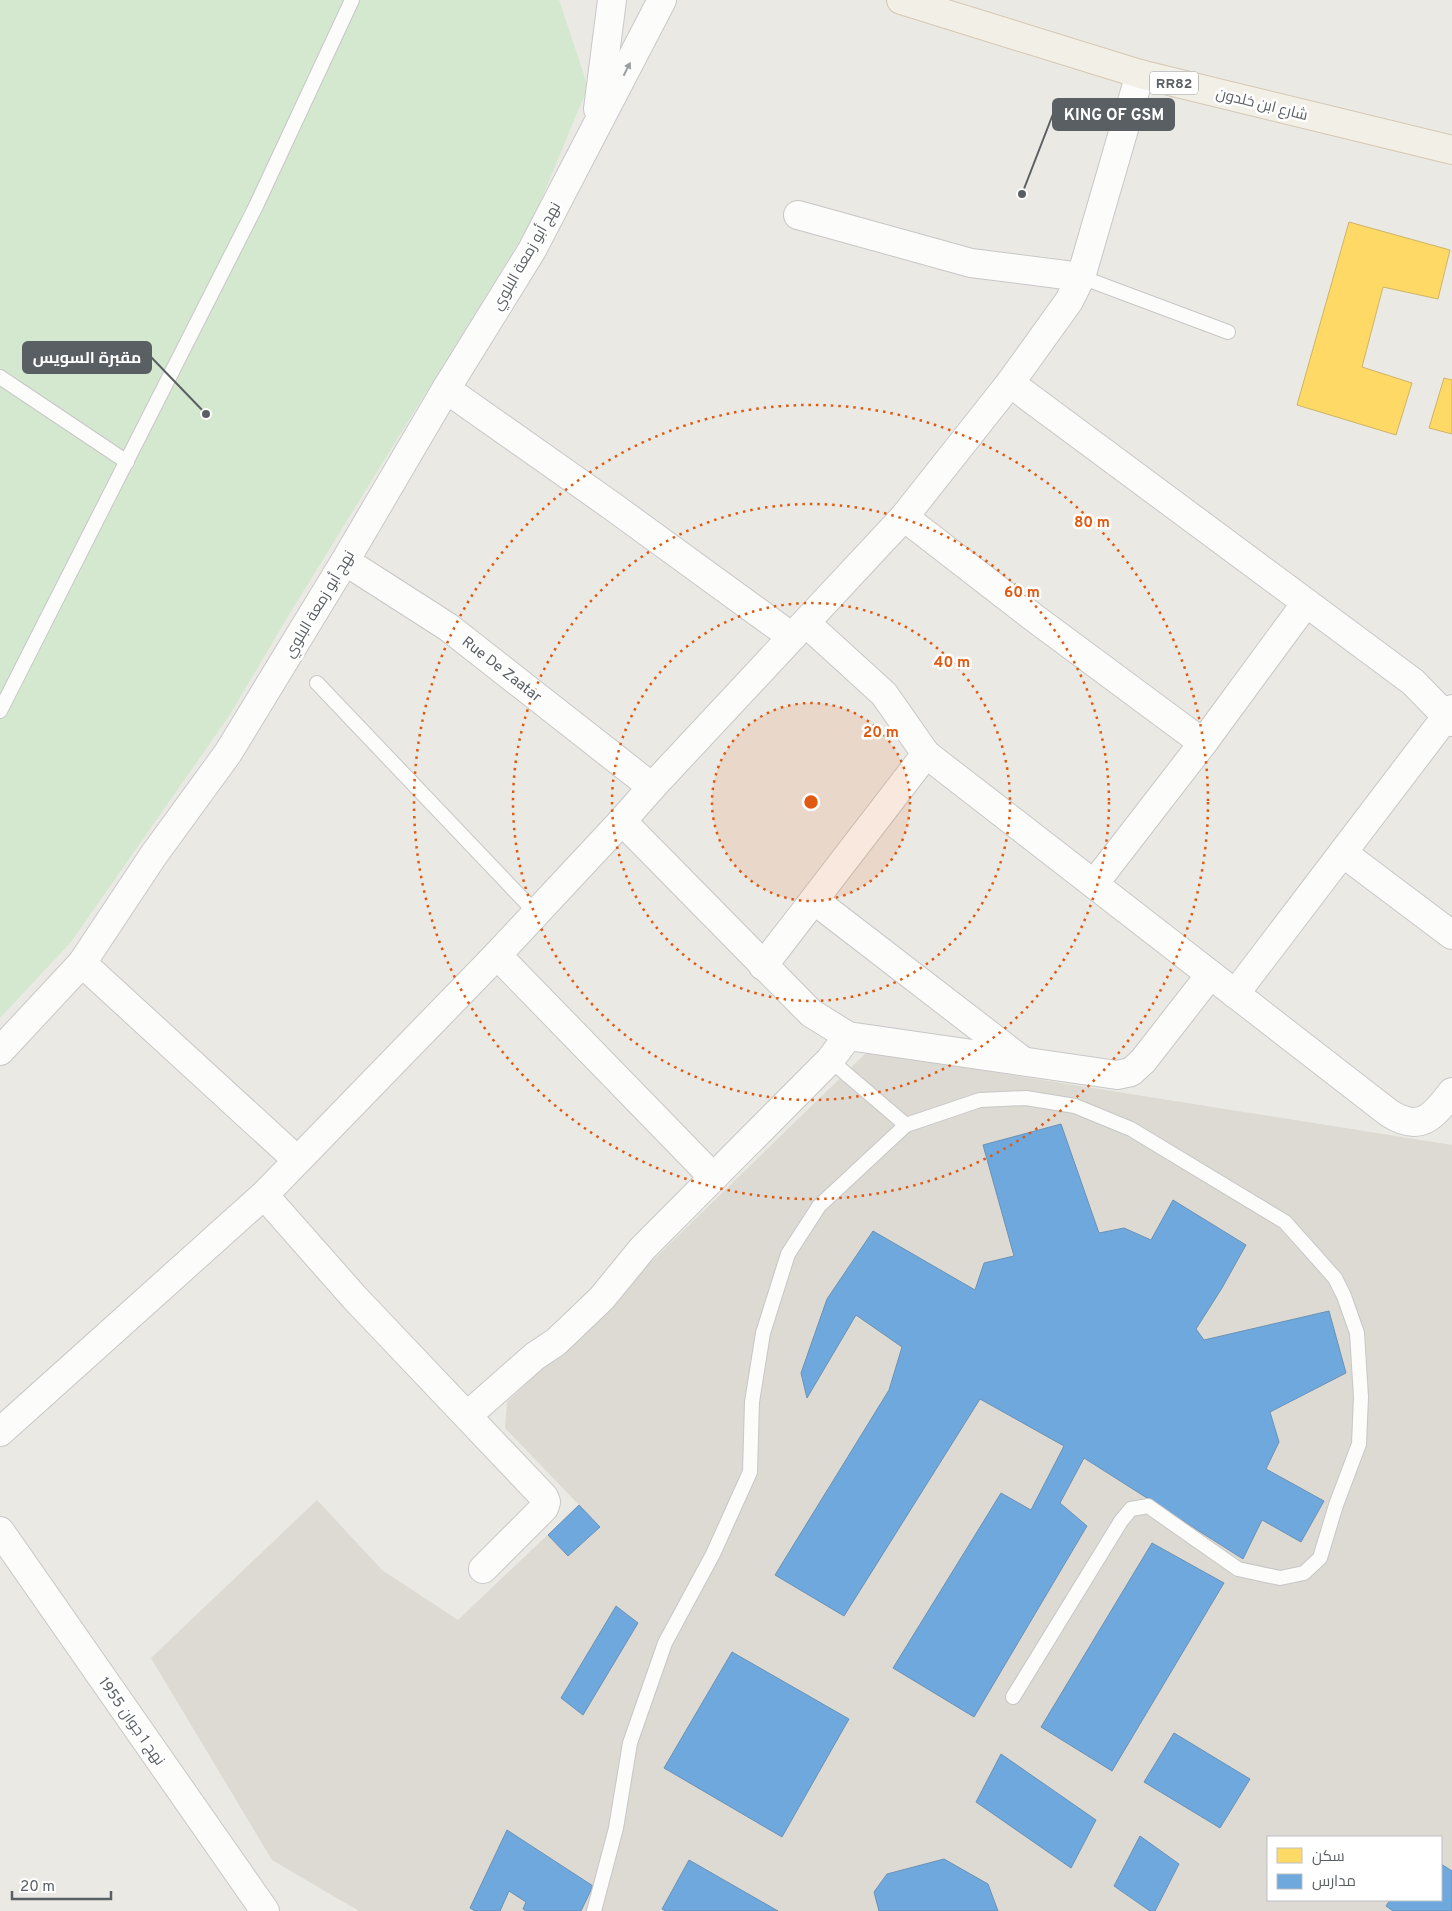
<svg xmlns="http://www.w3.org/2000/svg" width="1452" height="1911" font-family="Overpass,Cairo,sans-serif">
  <rect width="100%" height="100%" fill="#ebe9e4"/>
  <!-- education -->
  <path fill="#ddd9d3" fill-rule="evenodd" d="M867 1052 1452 1145V1911H359L272 1860 151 1658 317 1500 382 1570 458 1620 579 1505 505 1428 507 1402ZM1268 1837H1441V1900H1268Z"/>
  <!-- green -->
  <polygon fill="#d3e8ce" points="0,0 559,0 588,87 533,219 293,608 229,716 71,942 0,1018"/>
  <!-- homes -->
  <g fill="#ffd966" stroke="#ceb465">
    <polygon points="1349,222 1450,250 1438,299 1383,287 1362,367 1412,383 1396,435 1297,405"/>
    <polygon points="1444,378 1452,380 1452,434 1429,428"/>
  </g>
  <!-- schools -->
  <g fill="#6fa8dc" stroke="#6992b8">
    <polygon points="1061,1124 1099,1233 1124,1228 1151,1240 1173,1200 1246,1245 1222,1288 1196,1329 1204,1340 1329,1311 1346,1373 1270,1412 1279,1442 1266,1469 1324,1501 1301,1542 1262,1520 1243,1559 1084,1458 1060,1503 1087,1526 974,1717 893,1668 1001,1493 1031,1510 1064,1446 980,1399 844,1616 775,1575 889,1390 902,1347 856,1315 807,1398 801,1373 827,1299 873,1231 975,1290 984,1263 1014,1256 983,1145"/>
    <polygon points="579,1505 600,1527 568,1556 548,1535"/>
    <polygon points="1152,1543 1224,1583 1112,1771 1041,1727"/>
    <polygon points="616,1606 638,1623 583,1715 561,1698"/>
    <polygon points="732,1652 849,1719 782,1837 664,1768"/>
    <polygon points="1174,1733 1250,1779 1220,1828 1144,1782"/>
    <polygon points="1001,1754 1096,1820 1071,1868 976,1802"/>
    <polygon points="507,1830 593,1886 581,1911 526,1911 523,1909 526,1902 509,1891 500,1911 475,1911 470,1908"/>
    <polygon points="1140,1836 1179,1864 1155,1911 1150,1911 1114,1886"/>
    <polygon points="944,1859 988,1884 998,1911 879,1911 874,1892 887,1874"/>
    <polygon points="689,1860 778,1911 666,1911 662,1909"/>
    <polygon points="1441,1864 1452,1871 1452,1911 1393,1911 1386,1906 1390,1900 1441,1900"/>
  </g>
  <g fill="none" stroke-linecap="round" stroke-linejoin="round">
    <defs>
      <g id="lane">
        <polyline points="1081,277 1228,332"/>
        <polyline points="0,377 127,462"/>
        <polyline points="317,683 536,913"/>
        <polyline points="0,711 256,206 352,0"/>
        <polyline points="830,1060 906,1125"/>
        <polyline points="594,1911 616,1828 630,1743 665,1643 713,1554 750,1472 752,1402 763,1333 788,1254 819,1206 906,1125 980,1100 1026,1098 1075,1106 1131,1129 1285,1222 1335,1278 1344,1296 1357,1333 1361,1397 1359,1444 1336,1505 1320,1558 1304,1573 1280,1578 1238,1569 1148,1506 1131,1509 1121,1521 1013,1697"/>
      </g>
      <g id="street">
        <polyline points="798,215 971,263 1081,277"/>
        <polyline points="1010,383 1413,682 1452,722"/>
        <polyline points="446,389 612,506 792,637"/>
        <polyline points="904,517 1033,617 1203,743"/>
        <polyline points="345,561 448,627 652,787"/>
        <path d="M806 623 884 694 926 754 1389 1113C1420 1133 1433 1117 1452 1092"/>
        <polyline points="622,821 811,1013 848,1036 1117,1075 1131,1072 1143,1061 1210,975"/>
        <polyline points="1343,853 1452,935"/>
        <polyline points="1094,884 1203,743 1306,603"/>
        <polyline points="814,900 1023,1061"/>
        <polyline points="497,955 713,1177"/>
        <polyline points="82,963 297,1160"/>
        <polyline points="763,966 926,754"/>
        <polyline points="1235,994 1452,709"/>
        <polyline points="264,1195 354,1297 544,1497 546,1502 544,1508 483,1569"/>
        <polyline points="468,1415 535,1356 556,1342 602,1298 642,1249 830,1060 848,1036"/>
        <polyline points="0,1432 264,1195 497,955 622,821 652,787 904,517 1010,383 1069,301 1081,277 1140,74"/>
      </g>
      <g id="secondary">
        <polyline points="598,109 612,0"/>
        <polyline points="0,1051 82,963 153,856 228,753 345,561 446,389 532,250 662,0"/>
        <polyline points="0,1531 265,1911"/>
      </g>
      <polyline id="primary" points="901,0 1140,74 1452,150"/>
    </defs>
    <!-- lane casing -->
    <use href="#lane" stroke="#c7c7c7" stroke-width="16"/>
    <!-- street casing -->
    <use href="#street" stroke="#c7c7c7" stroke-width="30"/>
    <!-- secondary casing -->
    <use href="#secondary" stroke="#c8c8c8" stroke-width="30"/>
    <!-- primary casing -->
    <use href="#primary" stroke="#d4c7b0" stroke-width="30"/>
    <!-- lane -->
    <use href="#lane" stroke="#fcfcfb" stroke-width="14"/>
    <!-- street -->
    <use href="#street" stroke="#fcfcfb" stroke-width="28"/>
    <!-- secondary -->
    <use href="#secondary" stroke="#fcfcfb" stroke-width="28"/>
    <!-- primary -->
    <use href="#primary" stroke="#f2efe7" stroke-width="28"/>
  </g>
  <!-- one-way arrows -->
  <defs><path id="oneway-solid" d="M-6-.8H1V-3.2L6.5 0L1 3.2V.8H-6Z" transform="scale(1.25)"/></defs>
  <use fill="#9b9ea0" href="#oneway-solid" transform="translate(627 69) rotate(-63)"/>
  <!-- distance rings -->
  <circle cx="811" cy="802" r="99" fill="#e15910" fill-opacity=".12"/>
  <g fill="none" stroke="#e15910" stroke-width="2.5" stroke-dasharray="2.5 5">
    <circle cx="811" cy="802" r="99"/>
    <circle cx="811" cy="802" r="199"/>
    <circle cx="811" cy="802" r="298"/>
    <circle cx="811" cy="802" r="397"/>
  </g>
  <g text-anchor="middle" stroke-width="5" stroke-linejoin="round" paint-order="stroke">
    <!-- shield labels -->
    <rect fill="#fff" stroke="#8c8f92" stroke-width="1" x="1150" y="71.5" width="48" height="23" rx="4"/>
    <g font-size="14" font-weight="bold" fill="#5a5f63">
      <text x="1174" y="88">RR82</text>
    </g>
    <!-- street labels -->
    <g font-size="15" fill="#5a5f63" stroke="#fff">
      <text transform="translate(1262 104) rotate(14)" y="5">شارع ابن خلدون</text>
      <text transform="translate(526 256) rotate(-60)" y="5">نهج أبو زمعة البلوي</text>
      <text transform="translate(319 604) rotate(-59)" y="5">نهج أبو زمعة البلوي</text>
      <text transform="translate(502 669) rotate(38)" y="5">Rue De Zaatar</text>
      <text transform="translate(132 1721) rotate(55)" y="5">نهج 1 جوان 1955</text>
    </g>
  </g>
  <circle cx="811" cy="802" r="8" fill="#e15910" stroke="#fff" stroke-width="2.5"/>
  <g font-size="15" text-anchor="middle" font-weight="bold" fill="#e15910" stroke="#fff" stroke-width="5" stroke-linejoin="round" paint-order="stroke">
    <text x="1092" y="527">80 m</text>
    <text x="1022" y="597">60 m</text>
    <text x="952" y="667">40 m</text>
    <text x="881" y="737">20 m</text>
  </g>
  <!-- callouts -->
  <path fill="none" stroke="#5a5f63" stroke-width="2" d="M1022 194L1053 114M206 414L151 357"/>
  <g fill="#5a5f63" stroke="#fff" stroke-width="2">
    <circle cx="1022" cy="194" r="5"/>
    <circle cx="206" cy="414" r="5"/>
  </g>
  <g fill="#5a5f63" stroke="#5a5f63" stroke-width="2">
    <rect x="1053" y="99" width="121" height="31" rx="5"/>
    <rect x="23" y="342" width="128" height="31" rx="5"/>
  </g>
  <g font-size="16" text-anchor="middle" font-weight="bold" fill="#fff">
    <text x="1114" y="120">KING OF GSM</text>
    <text x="87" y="363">مقبرة السويس</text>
  </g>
  <!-- legend -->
  <rect x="1267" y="1836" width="175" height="65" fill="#ffffff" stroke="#bdbfc1"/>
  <rect x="1277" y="1848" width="25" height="15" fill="#ffd966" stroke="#bdbfc1"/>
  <text x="1312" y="1861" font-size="15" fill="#5a5f63">سكن</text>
  <rect x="1277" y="1874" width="25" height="15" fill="#6fa8dc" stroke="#bdbfc1"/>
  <text x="1312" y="1886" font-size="15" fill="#5a5f63">مدارس</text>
  <!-- scale -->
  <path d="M12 1891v8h99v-8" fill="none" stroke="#5a5f63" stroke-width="2.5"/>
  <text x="20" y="1891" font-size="15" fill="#5a5f63" stroke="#ffffff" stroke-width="4" paint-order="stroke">20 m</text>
</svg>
